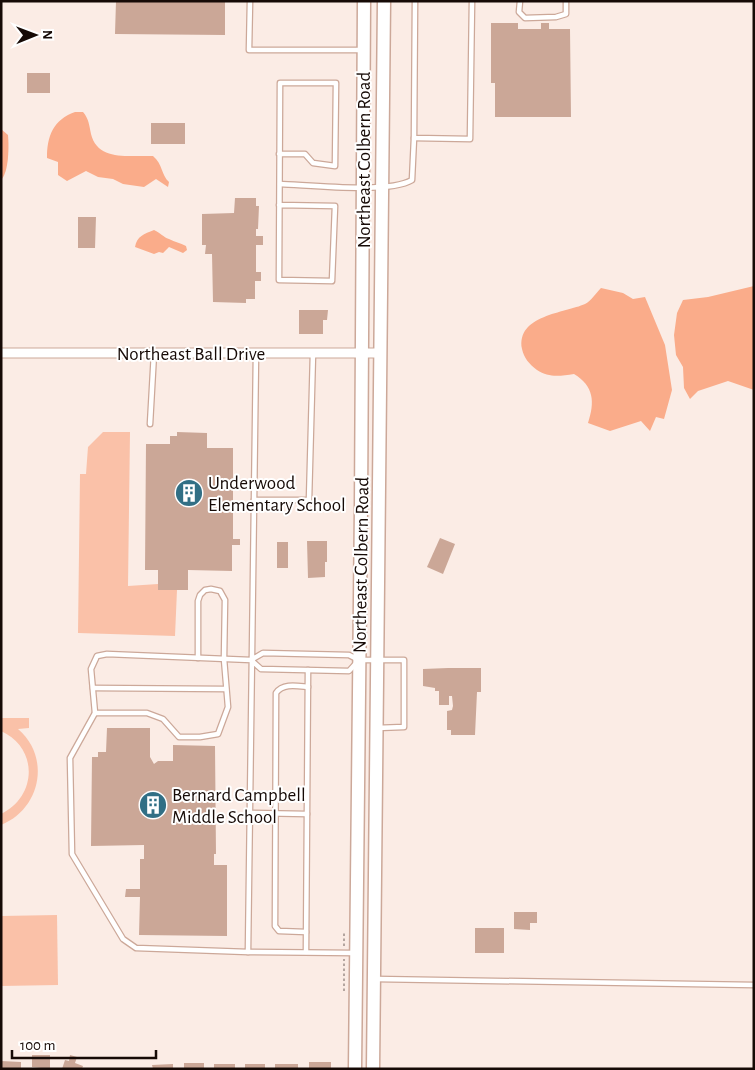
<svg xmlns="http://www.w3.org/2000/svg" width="755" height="1070" font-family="'Alegreya Sans',sans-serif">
  <rect width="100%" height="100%" fill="#fbece5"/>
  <!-- green -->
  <g fill="#fac1a8">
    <polygon points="103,432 130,432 128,586 158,584 177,590 175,636 78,633 80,474 86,474 88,447"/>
    <path d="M1 718H29V728L18 729C51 757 41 809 1 825V814C37 797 39 748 1 731Z"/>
    <polygon points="57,915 58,985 1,986 1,916"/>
  </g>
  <!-- water -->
  <g fill="#faac8a">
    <path d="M75 112H83C89 119 89 125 91 134 98 162 130 155 153 156 163 164 161 175 169 182L168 187 156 179 144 187 123 184 113 179 98 177 86 171 67 181 58 175V162L47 158C47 136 53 120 75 112Z"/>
    <path d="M1 129 8 135C9 146 9 172 1 180Z"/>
    <path d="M154 230C161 233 163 237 169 239 175 242 180 243 186 246L187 250 183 253 169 247 163 253 159 252 154 254 135 247C137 236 144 234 154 230Z"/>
    <polygon points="754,286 754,390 728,381 698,391 690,399 684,388 683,367 676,355 674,335 677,313 683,300 708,297"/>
    <path d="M601 288 623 293 633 299 645 297 665 345 672 390 664 419 656 417 650 431 641 421 610 431 588 423C595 402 594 386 574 374 560 376 549 378 537 370 529 364 524 358 522 349 516 315 565 313 585 304 591 301 596 293 601 288Z"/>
  </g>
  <!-- building -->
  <g fill="#cba797">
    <polygon points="116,1 225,1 225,35 115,34"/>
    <polygon points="491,23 518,23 518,29 541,29 541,23 549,23 549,29 570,29 571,117 495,117 495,83 491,83"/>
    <rect x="27" y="73" width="23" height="20"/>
    <rect x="151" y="123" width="34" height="21"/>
    <polygon points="235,198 256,198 256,206 259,206 258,229 256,229 256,236 263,236 263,245 256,245 256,272 261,272 261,281 255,281 255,299 246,299 246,303 213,302 212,254 205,254 206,245 202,245 202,214 234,213"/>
    <polygon points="78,217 96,217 95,248 78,248"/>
    <polygon points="299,310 328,310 327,320 323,320 323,334 299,334"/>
    <polygon points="177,432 207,433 207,448 233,448 233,539 240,539 240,545 232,545 232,571 188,570 188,590 158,590 158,570 145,570 146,444 170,444 170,436 177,436"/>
    <polygon points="440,538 455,544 443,574 427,567"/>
    <polygon points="307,541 327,541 327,562 325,562 325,577 308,578"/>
    <rect x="277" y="542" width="11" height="26"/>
    <polygon points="448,668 481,668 481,692 477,692 475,735 451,735 451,730 447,730 447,711 452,710 453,706 452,696 449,696 449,705 439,705 439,691 435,691 435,688 423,686 423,669"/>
    <polygon points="107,728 150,728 150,757 154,764 158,761 173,761 173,745 215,746 216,854 214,854 214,865 227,865 227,936 139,935 140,897 125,897 126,889 140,889 140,859 144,859 144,845 91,846 92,757 98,757 98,752 106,752"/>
    <polygon points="514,912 537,912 537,923 530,923 530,930 514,929"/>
    <rect x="475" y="928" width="29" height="25"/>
    <polygon points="32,1055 50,1055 50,1069 32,1067"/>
    <polygon points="70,1055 77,1057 75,1063 83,1066 82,1069 62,1069 65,1060 69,1061"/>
    <polygon points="1,1061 21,1062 21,1069 1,1069"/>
    <rect x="309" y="1062" width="22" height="7"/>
    <rect x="184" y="1063" width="20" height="6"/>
    <polygon points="173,1064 173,1069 153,1069 152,1065"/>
    <rect x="214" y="1064" width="21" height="5"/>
    <rect x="245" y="1064" width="20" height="5"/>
    <rect x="275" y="1064" width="23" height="5"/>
  </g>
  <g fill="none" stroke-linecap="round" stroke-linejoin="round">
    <defs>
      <g id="lane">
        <polyline points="250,1 249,50 362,50"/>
        <polyline points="415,1 414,138 470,139 472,1"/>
        <polyline points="520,1 519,12 525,18 556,17 566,14 566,1"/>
        <polyline points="279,154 305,154 313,163 335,166 336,83 280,83 279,280 332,281 335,206 279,205"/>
        <path d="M280 184C309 185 389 194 412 180L414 138"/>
        <polyline points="150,424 154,353"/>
        <polyline points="254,500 309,500 313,353"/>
        <polyline points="251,660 261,669 349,671 359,660 349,655 263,653 251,660 107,654 97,656 91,669 95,713 70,758 72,854 123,939 136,948 248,952 256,353"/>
        <polyline points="360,660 404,660 404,727 377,728"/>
        <polyline points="93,688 226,689"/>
        <polyline points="95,713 147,713 163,719 179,737 200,737 218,734 228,707 224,659 225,600 220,591 211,589 205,590 200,595 198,601 198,658"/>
        <polyline points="250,813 307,814"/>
        <path d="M306 932 279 931 275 926 276 693C283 683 297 686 308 687"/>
        <polyline points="248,952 354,953"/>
        <polyline points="306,952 308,670"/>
        <polyline points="376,979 754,985"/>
      </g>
      <polyline id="street" points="1,353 380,353"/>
      <g id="secondary">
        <polyline points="355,1069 361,506 364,1"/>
        <polyline points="373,1069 384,1"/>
      </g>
    </defs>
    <!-- lane casing -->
    <use href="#lane" stroke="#cca899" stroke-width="7"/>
    <!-- street casing -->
    <use href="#street" stroke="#cca899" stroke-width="11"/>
    <!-- secondary casing -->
    <use href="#secondary" stroke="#cca899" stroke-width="15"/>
    <!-- path -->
    <g stroke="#b4a59f" stroke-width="2" stroke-dasharray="2.5 2.5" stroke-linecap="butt">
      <polyline points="344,946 344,931"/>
      <polyline points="344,991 344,959"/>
    </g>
    <!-- lane -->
    <use href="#lane" stroke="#fff" stroke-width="4.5"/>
    <!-- street -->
    <use href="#street" stroke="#fff" stroke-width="9"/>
    <!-- secondary -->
    <use href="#secondary" stroke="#fff" stroke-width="12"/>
  </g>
  <!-- icons -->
  <defs>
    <symbol id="building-disc" viewBox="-11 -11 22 22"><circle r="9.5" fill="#316f85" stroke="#fff"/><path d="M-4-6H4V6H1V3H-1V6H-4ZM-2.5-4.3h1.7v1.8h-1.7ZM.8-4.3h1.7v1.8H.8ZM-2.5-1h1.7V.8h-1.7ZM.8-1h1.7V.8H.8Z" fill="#fff"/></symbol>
  </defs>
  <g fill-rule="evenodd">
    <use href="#building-disc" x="173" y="477" width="32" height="32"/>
    <use href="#building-disc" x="137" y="789" width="32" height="32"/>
  </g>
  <g text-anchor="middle" stroke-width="4" stroke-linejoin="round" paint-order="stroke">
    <!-- street labels -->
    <g font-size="19" fill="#160a06" stroke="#fff">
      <text transform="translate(363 160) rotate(-90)" y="7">Northeast Colbern Road</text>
      <text x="191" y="360">Northeast Ball Drive</text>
      <text transform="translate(360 565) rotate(-89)" y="7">Northeast Colbern Road</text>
    </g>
    <!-- poi labels -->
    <g font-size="19" fill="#160a06" stroke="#fff" text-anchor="start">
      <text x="208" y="489">Underwood<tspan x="208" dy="22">Elementary School</tspan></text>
      <text x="172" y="801">Bernard Campbell<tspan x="172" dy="22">Middle School</tspan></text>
    </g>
  </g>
  <!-- border -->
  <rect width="755" height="1070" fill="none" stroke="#160a06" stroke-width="5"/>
  <!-- north arrow -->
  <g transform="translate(35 35) rotate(89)" stroke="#ffffff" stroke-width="4" paint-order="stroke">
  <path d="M0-4L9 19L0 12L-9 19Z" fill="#160a06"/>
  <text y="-8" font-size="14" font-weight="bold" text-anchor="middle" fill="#160a06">N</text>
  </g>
  <!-- scale -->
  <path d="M12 1050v8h144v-8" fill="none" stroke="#160a06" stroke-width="2.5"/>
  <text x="20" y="1050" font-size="15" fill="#160a06" stroke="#ffffff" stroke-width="4" paint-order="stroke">100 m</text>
</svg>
